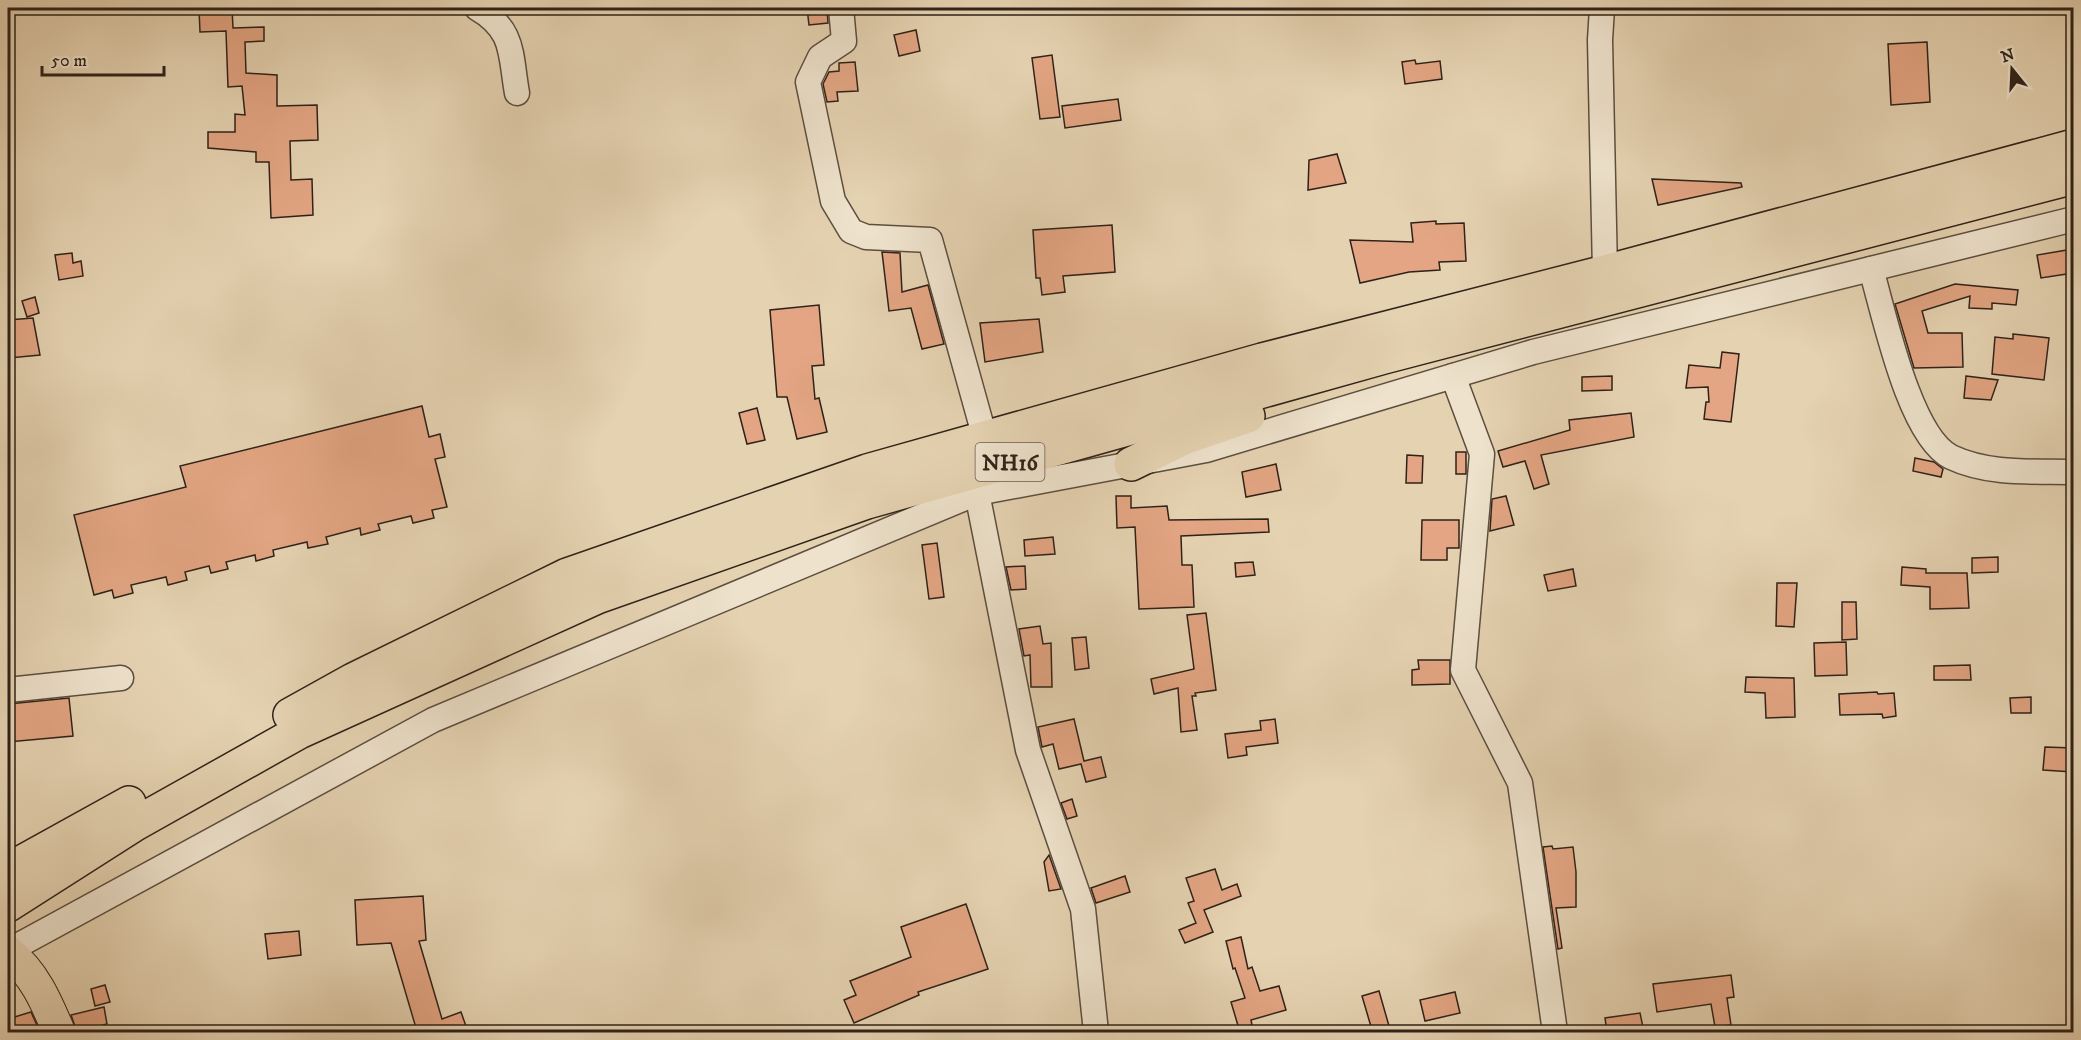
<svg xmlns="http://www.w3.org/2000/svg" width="2081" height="1040" font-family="'IM FELL DW Pica',serif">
  <rect width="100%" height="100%" fill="#e5d2b1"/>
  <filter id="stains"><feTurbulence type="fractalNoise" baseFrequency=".00333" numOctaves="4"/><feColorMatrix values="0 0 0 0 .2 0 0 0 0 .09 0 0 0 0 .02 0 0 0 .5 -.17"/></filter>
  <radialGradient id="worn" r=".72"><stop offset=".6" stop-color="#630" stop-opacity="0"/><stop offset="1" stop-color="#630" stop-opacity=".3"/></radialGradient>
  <!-- building -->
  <g fill="#e3a583" stroke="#2f2219" stroke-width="1.5">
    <polygon points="232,8 233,28 264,27 264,41 245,42 246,73 277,75 277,106 317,105 318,140 290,141 291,180 312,179 313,215 271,218 269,162 256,162 256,152 208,148 208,132 235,132 235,114 245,115 242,86 228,87 226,31 200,32 199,9"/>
    <polygon points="807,8 827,8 828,23 809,25"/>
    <polygon points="916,30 920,51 899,56 894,35"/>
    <polygon points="1927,42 1930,102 1891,105 1888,44"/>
    <polygon points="1052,55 1060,117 1040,119 1032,58"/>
    <polygon points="1415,60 1416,64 1440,61 1442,79 1405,84 1402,62"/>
    <polygon points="855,62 858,91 837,92 838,101 827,102 823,84 829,72 839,71 839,63"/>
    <polygon points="1118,99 1121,120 1065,128 1062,106"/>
    <polygon points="1337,154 1346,183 1308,190 1309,160"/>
    <polygon points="1652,179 1741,183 1742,187 1658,205"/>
    <polygon points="1436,221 1436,224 1464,223 1466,261 1439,262 1440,270 1409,272 1360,283 1350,240 1413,242 1411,223"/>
    <polygon points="1112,225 1115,272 1063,276 1065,292 1042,295 1040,278 1036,278 1033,230"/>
    <polygon points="2073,249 2073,273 2041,278 2037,255"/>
    <polygon points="882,252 900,253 902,292 928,285 944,344 922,349 911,308 889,311"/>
    <polygon points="72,253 73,263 81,261 83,276 59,280 55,255"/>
    <polygon points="1955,284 2018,290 2016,305 1992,303 1992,309 1969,308 1970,296 1922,311 1928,333 1962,333 1963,367 1914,368 1895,304"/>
    <polygon points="35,297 39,313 27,317 22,301"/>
    <polygon points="819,305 824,365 812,366 815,399 819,398 827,432 797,439 787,397 777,397 770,310"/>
    <polygon points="33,318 40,355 9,358 8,320"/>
    <polygon points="1039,319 1043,352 985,362 980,323"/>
    <polygon points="2013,334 2049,338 2044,380 1992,374 1995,337 2013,339"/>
    <polygon points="1722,352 1739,354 1731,422 1704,419 1706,402 1709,402 1708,387 1686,388 1689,365 1720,368"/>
    <polygon points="1612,376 1612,390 1582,391 1582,377"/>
    <polygon points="1966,376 1998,380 1991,400 1964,398"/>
    <polygon points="422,406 429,437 440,434 445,457 435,459 447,507 432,510 434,518 413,523 411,516 378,524 380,530 361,535 360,528 326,537 328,544 308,548 307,542 273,550 274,556 256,561 255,555 226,562 228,569 211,573 209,566 185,572 187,580 168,585 166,577 131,585 133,593 114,598 112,590 94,595 74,515 186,487 180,466"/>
    <polygon points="757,408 765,440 747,444 739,413"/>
    <polygon points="1631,413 1634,437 1541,455 1549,484 1534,489 1525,461 1503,467 1498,451 1570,430 1569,420"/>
    <rect x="1456" y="452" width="10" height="22"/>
    <polygon points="1407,455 1423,456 1422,483 1406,483"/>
    <polygon points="1915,458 1934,462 1943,469 1941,477 1913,471"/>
    <polygon points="1276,464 1281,490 1246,497 1242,472"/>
    <polygon points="1116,496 1131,496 1131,508 1167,506 1169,520 1268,519 1269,532 1181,536 1182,565 1192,565 1194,607 1139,609 1135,527 1117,528"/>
    <polygon points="1506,496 1514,525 1490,531 1492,499"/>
    <polygon points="1422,520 1459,520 1459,548 1447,548 1447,560 1421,560"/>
    <polygon points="1053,537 1055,554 1025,556 1024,540"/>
    <polygon points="937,543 944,597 929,599 922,545"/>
    <polygon points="1998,557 1998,572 1972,573 1972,558"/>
    <polygon points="1253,562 1255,575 1236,577 1235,563"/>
    <polygon points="1025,566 1026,589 1011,590 1006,567"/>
    <polygon points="1902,567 1926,569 1926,573 1967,573 1969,608 1930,609 1930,587 1901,585"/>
    <polygon points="1573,569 1576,586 1548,591 1544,575"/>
    <polygon points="1777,583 1797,583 1794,627 1776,626"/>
    <polygon points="1842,602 1856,602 1857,639 1842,640"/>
    <polygon points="1206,613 1216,690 1195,693 1196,696 1192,696 1197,730 1181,732 1178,688 1154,694 1151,679 1194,669 1187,615"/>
    <polygon points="1040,626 1043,644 1051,643 1052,687 1031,687 1030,655 1024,656 1019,629"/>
    <polygon points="1086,637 1089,668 1075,670 1072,638"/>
    <polygon points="1846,642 1847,675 1815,676 1814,643"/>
    <polygon points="1418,660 1450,660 1450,684 1412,685 1412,670 1419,669"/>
    <polygon points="1970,665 1971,680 1934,680 1934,666"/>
    <polygon points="1746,677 1794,678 1795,717 1766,718 1765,693 1745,692"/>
    <polygon points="1877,692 1878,694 1894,693 1896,716 1883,718 1882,714 1840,715 1839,694"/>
    <polygon points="2031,697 2031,713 2011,713 2010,698"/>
    <polygon points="69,698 73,736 8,742 8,704"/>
    <polygon points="1074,719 1084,761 1101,757 1106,777 1086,782 1081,764 1059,769 1053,744 1042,747 1038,727"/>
    <polygon points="1275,719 1278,743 1246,747 1247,755 1228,758 1225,734 1261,730 1260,721"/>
    <polygon points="2045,747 2073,748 2073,772 2043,770"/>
    <polygon points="1072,799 1077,816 1067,819 1061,803"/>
    <polygon points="1552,846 1553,849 1573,847 1576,872 1576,907 1556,908 1562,948 1558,949 1543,847"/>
    <polygon points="1049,855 1061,889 1049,891 1044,862"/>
    <polygon points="1215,869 1222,890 1237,884 1241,896 1204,910 1213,932 1185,943 1179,930 1196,923 1188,903 1194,901 1186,878"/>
    <polygon points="1125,876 1130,892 1096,903 1091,888"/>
    <polygon points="423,896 426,940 419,941 442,1019 461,1012 468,1032 409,1032 416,1028 391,943 357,945 355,900"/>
    <polygon points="966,904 988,969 918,992 919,995 854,1023 844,1000 856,995 850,981 911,957 901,927"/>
    <polygon points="299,931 301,955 268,959 265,934"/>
    <polygon points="1241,937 1248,969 1252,967 1260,991 1279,986 1286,1010 1251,1020 1252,1025 1239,1029 1231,1002 1245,998 1235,968 1233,969 1226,941"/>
    <polygon points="1731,975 1734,997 1727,998 1731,1025 1715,1027 1711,1004 1657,1012 1653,984"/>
    <polygon points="105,985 110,1002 95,1006 91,989"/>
    <polygon points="1379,991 1389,1026 1372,1030 1362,996"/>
    <polygon points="1455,992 1460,1013 1425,1021 1420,1000"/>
    <polygon points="104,1007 107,1024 86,1029 87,1032 77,1032 71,1015"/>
    <polygon points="31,1012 40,1032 8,1032 8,1019"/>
    <polygon points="1640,1013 1644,1032 1607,1032 1605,1018"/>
  </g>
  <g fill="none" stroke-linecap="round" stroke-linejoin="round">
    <defs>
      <g id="minor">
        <path d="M477 8C515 30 510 54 517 93"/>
        <polyline points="841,8 844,41 820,57 808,82 833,201 851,231 866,237 930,240 985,438"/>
        <polyline points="1602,8 1600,40 1605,272"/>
        <path d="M1871 269C1884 313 1909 436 1951 457 1989 475 2033 471 2074 472"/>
        <polyline points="1453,376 1482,454 1463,670 1520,783 1555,1032"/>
        <polyline points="977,493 1028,750 1083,909 1096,1032"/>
        <polyline points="8,690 121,678"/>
        <polyline points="8,951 433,720 977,493 1206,450 1533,352 2074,219"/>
      </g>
      <path id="major" d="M8 952C34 973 46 1001 59 1032"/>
      <g id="highway">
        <polyline points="1131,464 1184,438 1248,416"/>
        <polyline points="290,715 353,680 567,575 867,471 1262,360 1605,272 2074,146"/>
        <polyline points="8,870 129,803"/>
        <polyline points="8,905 135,824 299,732 597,597 867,502 1384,357 2074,177"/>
      </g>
    </defs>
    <!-- minor casing -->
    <use href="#minor" stroke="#5c4e3f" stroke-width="27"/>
    <!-- major casing -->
    <use href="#major" stroke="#2f2219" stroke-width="34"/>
    <!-- highway casing -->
    <use href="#highway" stroke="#2f2219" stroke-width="36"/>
    <!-- minor -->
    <use href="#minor" stroke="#eee2cc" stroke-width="24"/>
    <!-- major -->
    <use href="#major" stroke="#e5d2b1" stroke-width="32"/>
    <!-- highway -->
    <use href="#highway" stroke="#e5d2b1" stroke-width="33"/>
  </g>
  <g text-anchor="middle" stroke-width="6" stroke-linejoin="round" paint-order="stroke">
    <!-- shield labels -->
    <rect fill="#eee2cc" stroke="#685c4f" stroke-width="1.5" x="975.5" y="443" width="69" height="38" rx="4.5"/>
    <g font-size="22" font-weight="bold" fill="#2f2219">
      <text x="1010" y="470">NH16</text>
    </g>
  </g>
  <!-- margin -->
  <rect width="2081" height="1040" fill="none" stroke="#e5d2b1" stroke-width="30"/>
  <rect x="9" y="9" width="2063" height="1022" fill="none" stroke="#2f2219" stroke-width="3"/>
  <rect x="15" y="15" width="2051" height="1010" fill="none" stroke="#2f2219" stroke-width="1.5"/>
  <!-- north arrow -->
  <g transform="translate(2012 69) rotate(342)" stroke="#eee2cc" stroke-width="4.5" paint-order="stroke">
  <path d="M0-4.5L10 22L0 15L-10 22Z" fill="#2f2219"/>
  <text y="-9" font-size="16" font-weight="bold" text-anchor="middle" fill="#2f2219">N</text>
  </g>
  <!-- scale -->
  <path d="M42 66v9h122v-9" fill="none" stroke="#2f2219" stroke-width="3"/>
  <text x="51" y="66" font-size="18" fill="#2f2219" stroke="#eee2cc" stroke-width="4.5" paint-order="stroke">50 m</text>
  <rect width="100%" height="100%" filter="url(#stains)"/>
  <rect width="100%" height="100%" fill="url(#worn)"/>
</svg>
